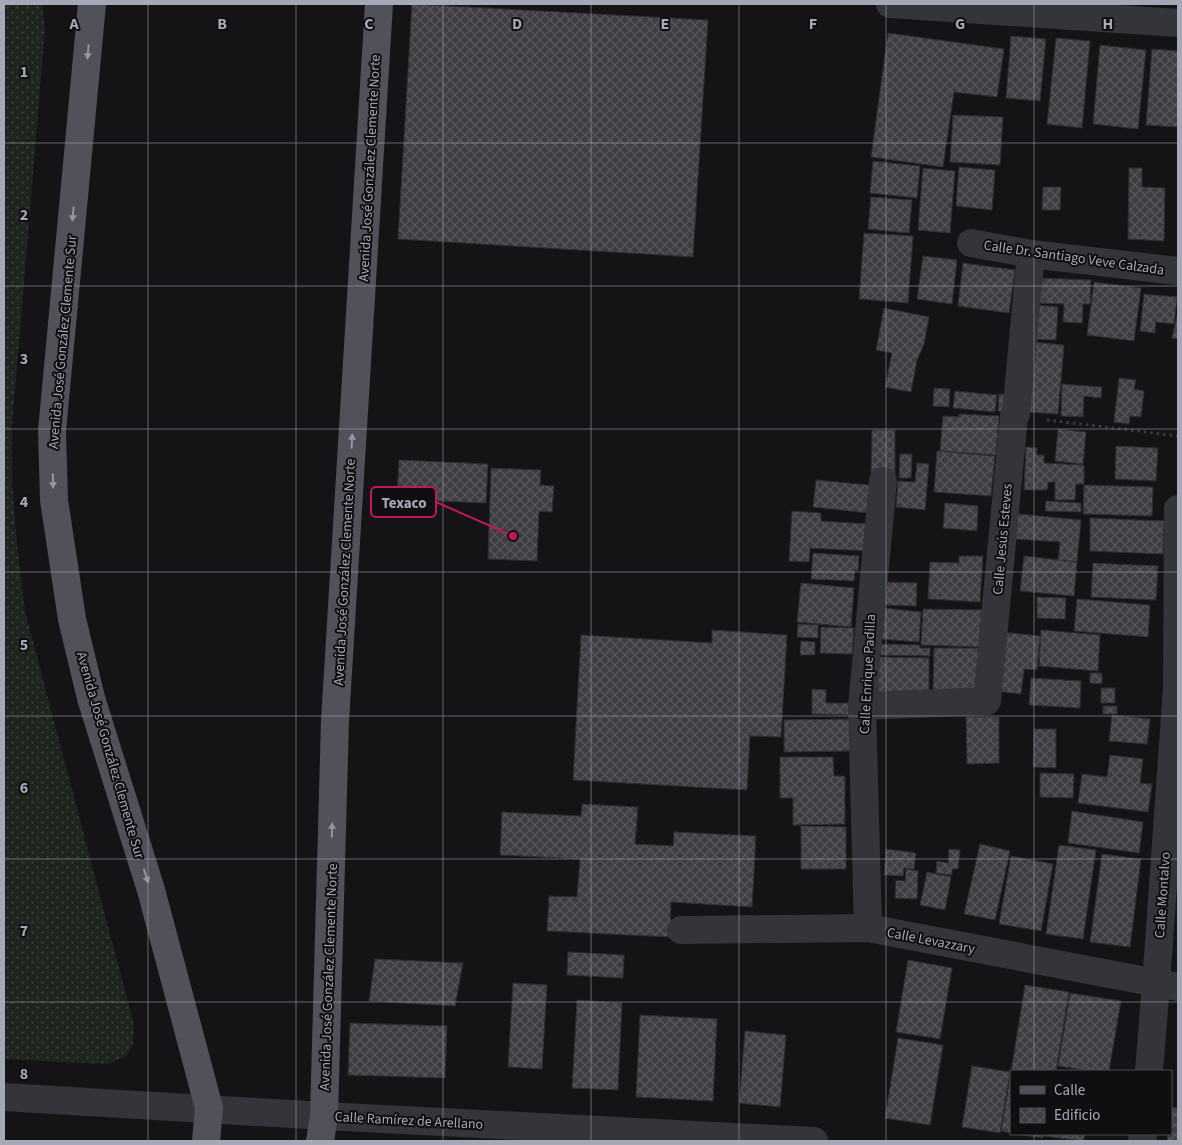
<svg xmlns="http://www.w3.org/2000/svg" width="1182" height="1145" font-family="'Source Sans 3',sans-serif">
  <defs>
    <pattern id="grass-dots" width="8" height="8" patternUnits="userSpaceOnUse" patternTransform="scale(1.25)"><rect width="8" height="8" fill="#1e251f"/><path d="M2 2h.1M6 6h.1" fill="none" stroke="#3c423d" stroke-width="1.8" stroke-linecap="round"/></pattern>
    <pattern id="building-cross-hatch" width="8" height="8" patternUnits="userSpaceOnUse" patternTransform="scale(1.25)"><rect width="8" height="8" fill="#3e3d42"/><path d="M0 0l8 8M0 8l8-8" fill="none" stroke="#57565b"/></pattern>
  </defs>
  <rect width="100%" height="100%" fill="#141315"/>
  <!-- grass -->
  <polygon fill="url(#grass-dots)" points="4,4 42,4 45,28 12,426 12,480 17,544 25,611 134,1025 133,1044 126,1056 108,1064 4,1059"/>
  <!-- building -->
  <g fill="url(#building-cross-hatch)" stroke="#2e2d31">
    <polygon points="412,4 708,20 693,257 398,239"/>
    <polygon points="888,33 1004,49 997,97 954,92 943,167 871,157"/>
    <polygon points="1011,36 1046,39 1040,101 1006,98"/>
    <polygon points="1056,38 1090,41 1082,128 1047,124"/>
    <polygon points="1100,45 1146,50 1138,129 1093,124"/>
    <polygon points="1152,49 1178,51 1178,127 1146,125"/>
    <polygon points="953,115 1003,117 1000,165 950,162"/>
    <polygon points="873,161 920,166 917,198 870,193"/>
    <polygon points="959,167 995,170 992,210 956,206"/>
    <polygon points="923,168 955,171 950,233 918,230"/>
    <polygon points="1129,168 1142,168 1142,187 1165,188 1164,241 1128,239"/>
    <polygon points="1043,187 1061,187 1060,210 1042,210"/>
    <polygon points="871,197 912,200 909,233 868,229"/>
    <polygon points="864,233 913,236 908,303 859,299"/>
    <polygon points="923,256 957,260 952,304 917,299"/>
    <polygon points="963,263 1015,270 1009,313 958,306"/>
    <polygon points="1038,278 1091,280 1090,304 1083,304 1082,323 1063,322 1064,304 1037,303"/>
    <polygon points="1094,282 1141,288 1134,341 1087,335"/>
    <polygon points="1144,294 1177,297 1174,324 1156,322 1155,333 1140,331"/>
    <polygon points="1035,305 1058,307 1056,340 1033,339"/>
    <polygon points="884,308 929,317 924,344 917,360 911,392 885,387 892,353 876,350"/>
    <polygon points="1178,312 1178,339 1172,338"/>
    <polygon points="1033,342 1064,345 1058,414 1026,412"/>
    <polygon points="1119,378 1136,380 1134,389 1144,391 1141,417 1130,416 1129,424 1114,422"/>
    <polygon points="1062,384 1102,387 1101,398 1084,396 1083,417 1061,416"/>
    <polygon points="934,388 950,389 949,407 933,406"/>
    <polygon points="955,391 997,395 995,412 953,408"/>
    <polygon points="999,394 1009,394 1008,412 998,411"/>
    <polygon points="959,414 999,416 996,455 940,451 943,416 959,417"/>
    <polygon points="1058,429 1086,432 1083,464 1055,461"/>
    <polygon points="872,430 895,430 895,478 871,478"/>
    <polygon points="1116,446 1158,448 1156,481 1115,479"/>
    <polygon points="1026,447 1037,448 1037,455 1044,455 1044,463 1084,465 1084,484 1076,484 1075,500 1055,500 1055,482 1048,482 1047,490 1024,490"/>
    <polygon points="937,451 995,456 991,496 934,492"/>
    <polygon points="900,454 912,454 911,478 899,478"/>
    <polygon points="399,460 488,464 486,503 397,499"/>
    <polygon points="917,463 929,464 925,510 896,507 898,481 915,482"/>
    <polygon points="491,468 541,470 540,485 554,486 552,512 539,511 537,561 488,559"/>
    <polygon points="816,480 870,485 868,513 813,507"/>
    <polygon points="1084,485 1153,487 1152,516 1083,514"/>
    <polygon points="1046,501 1081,503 1081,512 1045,511"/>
    <polygon points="945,503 978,506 977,531 943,528"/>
    <polygon points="792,511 821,513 821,521 868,524 867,551 810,548 809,562 789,561"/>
    <polygon points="1018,514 1081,520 1077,562 1058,561 1060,542 1015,539"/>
    <polygon points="1090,518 1164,521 1163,554 1090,551"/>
    <polygon points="813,553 859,556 858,571 855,570 854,581 811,579"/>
    <polygon points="959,556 983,556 980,602 928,599 930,562 959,563"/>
    <polygon points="1024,556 1077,562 1074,596 1020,591"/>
    <polygon points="1093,563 1158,566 1156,600 1091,597"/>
    <polygon points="885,582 917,583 916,606 884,605"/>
    <polygon points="801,583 854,588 851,627 797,622"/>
    <polygon points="1037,597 1066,598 1065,619 1037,618"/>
    <polygon points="1077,599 1150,605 1148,637 1074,631"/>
    <polygon points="883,608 921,612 919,642 880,639"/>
    <polygon points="923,609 982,610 981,647 921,645"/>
    <polygon points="798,624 818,625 818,638 797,637"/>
    <polygon points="821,627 854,628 852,654 820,653"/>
    <polygon points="712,630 787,635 781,737 750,736 747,790 573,780 581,635 712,643"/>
    <polygon points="1041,630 1100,635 1098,671 1039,666"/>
    <polygon points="1001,632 1040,636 1037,670 1024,669 1021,694 995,691"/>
    <polygon points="801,641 815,642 815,655 800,655"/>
    <polygon points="879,644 920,645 920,648 930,648 930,656 878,655"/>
    <polygon points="934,648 980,648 979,691 933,691"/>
    <polygon points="878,657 929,658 929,694 878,694"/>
    <polygon points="1090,673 1102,673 1102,684 1090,683"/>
    <polygon points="1031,678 1081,681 1080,708 1029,705"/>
    <rect x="1101" y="688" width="14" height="15"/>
    <polygon points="812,689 826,690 826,703 849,703 849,715 812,714"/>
    <rect x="1103" y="706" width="14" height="8"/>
    <polygon points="1112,715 1150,719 1147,744 1109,741"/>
    <polygon points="966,717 999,717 999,763 967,764"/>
    <polygon points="851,719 851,751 784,752 784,720"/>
    <polygon points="1034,729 1056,729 1056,768 1033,767"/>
    <polygon points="1110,755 1143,759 1140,783 1152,784 1148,812 1078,803 1082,774 1107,777"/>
    <polygon points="780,757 833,757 834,776 845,776 845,824 793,825 793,798 780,798"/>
    <polygon points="1040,773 1074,774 1073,798 1040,797"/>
    <polygon points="582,804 638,807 635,844 673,846 674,832 756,836 752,907 671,902 670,937 547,931 549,896 577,897 580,859 500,855 502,812 581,816"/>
    <polygon points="1072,811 1143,822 1139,853 1068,843"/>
    <polygon points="801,826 846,827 846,869 801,869"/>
    <polygon points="980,844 1010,851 995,920 964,914"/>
    <polygon points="1059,845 1096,850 1083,939 1046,934"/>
    <polygon points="886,849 916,853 914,869 904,868 903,876 884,875"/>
    <polygon points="949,849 960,850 958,869 952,869 952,875 936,873 937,861 948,863"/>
    <polygon points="1102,854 1141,859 1130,947 1090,942"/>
    <polygon points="1011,856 1053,864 1041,931 999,924"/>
    <polygon points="906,869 918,871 917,899 895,898 896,880 905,881"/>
    <polygon points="927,872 951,877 945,910 920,905"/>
    <polygon points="568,952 624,955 623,978 567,975"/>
    <polygon points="375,959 463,963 455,1006 369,1001"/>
    <polygon points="908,960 952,968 940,1039 896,1032"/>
    <polygon points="513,983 547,985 542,1069 508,1067"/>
    <polygon points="1025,985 1069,992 1056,1071 1011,1072"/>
    <polygon points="1070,993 1121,1001 1109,1071 1090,1071 1058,1066"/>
    <polygon points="577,1000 622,1003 618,1090 572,1088"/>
    <polygon points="640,1015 717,1019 713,1101 636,1097"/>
    <polygon points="350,1023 447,1026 445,1078 348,1075"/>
    <polygon points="745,1031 786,1035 780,1107 739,1103"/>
    <polygon points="898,1038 943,1045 930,1125 885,1118"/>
    <polygon points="972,1066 1010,1072 1000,1133 962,1127"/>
    <polygon points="1011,1072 1011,1133 1001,1131"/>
    <polygon points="1171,1107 1178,1108 1178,1141 1167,1141 1168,1134 1171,1134"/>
    <polygon points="1015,1134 1044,1134 1043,1138"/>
    <polygon points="1045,1134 1085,1134 1083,1141 1044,1136"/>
  </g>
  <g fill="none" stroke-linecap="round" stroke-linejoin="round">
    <!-- path -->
    <polyline stroke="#3a3c41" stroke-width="3" stroke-dasharray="2.5 4" stroke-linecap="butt" points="1047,420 1178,436"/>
    <!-- minor -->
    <g stroke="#34353a" stroke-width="28">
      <polyline points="890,4 1178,23"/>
      <polyline points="971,243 1031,254 1178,271"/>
      <polyline points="862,706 987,701 1014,416 1016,414 1031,254"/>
      <polyline points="868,928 862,706 883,481"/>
      <polyline points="681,930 868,928 1178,987"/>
      <polyline points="1149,1071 1156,984 1177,688 1178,509"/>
      <polyline points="4,1097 324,1116 814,1141"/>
      <polyline points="1142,1141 1143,1134"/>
    </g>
    <!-- major -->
    <g stroke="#505159" stroke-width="28">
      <polyline points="92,4 52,431 54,500 72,619 91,698 151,890 209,1108 206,1141"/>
      <polyline points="320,1141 324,1116 335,721 379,4"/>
    </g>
  </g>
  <!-- one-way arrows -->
  <defs><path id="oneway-solid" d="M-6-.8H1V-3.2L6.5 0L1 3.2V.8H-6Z" transform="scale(1.25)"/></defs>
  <g fill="#9497a3">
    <use href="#oneway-solid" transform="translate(88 52) rotate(95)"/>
    <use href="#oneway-solid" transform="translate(73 214) rotate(95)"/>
    <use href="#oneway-solid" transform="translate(352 441) rotate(-87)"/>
    <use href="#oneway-solid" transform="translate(53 481) rotate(88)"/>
    <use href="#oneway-solid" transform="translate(332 830) rotate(-88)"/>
    <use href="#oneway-solid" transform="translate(146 876) rotate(73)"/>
  </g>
  <!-- grid -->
  <path fill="none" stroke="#a5a8b6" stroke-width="1" stroke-opacity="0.55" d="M148 4V1141M296 4V1141M443 4V1141M591 4V1141M739 4V1141M886 4V1141M1034 4V1071M4 143H1178M4 286H1178M4 429H1178M4 572H1178M4 716H1178M4 859H1178M4 1002H1178M1034 1134V1141"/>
  <g text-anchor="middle" stroke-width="4" stroke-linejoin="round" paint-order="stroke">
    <!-- street labels -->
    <g font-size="14" fill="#a5a8b6" stroke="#0f0e10">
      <text transform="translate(369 168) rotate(-87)" y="5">Avenida José González Clemente Norte</text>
      <text transform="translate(1074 257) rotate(8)" y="5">Calle Dr. Santiago Veve Calzada</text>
      <text transform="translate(62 342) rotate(-85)" y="5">Avenida José González Clemente Sur</text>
      <text transform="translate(1002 539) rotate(-85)" y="5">Calle Jesús Esteves</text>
      <text transform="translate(344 572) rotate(-87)" y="5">Avenida José González Clemente Norte</text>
      <text transform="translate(867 674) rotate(-87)" y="5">Calle Enrique Padilla</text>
      <text transform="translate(111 755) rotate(74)" y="5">Avenida José González Clemente Sur</text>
      <text transform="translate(1162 895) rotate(-86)" y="5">Calle Montalvo</text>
      <text transform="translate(931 940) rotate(11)" y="5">Calle Levazzary</text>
      <text transform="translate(328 977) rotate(-88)" y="5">Avenida José González Clemente Norte</text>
      <text transform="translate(409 1120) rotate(3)" y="5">Calle Ramírez de Arellano</text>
    </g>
  </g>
  <g font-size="16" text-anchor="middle" font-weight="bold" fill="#a5a8b6" stroke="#0f0e10" stroke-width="4" stroke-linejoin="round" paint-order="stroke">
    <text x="74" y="29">A</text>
    <text x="222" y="29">B</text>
    <text x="369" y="29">C</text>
    <text x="517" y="29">D</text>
    <text x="665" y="29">E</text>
    <text x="813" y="29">F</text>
    <text x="960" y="29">G</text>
    <text x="1108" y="29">H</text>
    <text x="24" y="77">1</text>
    <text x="24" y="220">2</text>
    <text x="24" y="364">3</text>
    <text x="24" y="507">4</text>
    <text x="24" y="650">5</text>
    <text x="24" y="793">6</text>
    <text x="24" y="936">7</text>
    <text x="24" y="1079">8</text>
  </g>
  <!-- callouts -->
  <path fill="none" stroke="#c2185b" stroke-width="2" d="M513 536L436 502"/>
  <circle fill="#c2185b" stroke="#0f0e10" stroke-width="2" cx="513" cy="536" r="5"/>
  <rect fill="#0f0e10" stroke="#c2185b" stroke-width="2" x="371" y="487" width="65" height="30" rx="5"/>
  <g font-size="15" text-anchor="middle" font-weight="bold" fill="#a5a8b6">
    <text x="404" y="508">Texaco</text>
  </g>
  <!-- border -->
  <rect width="1182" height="1145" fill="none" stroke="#a5a8b6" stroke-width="10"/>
  <!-- legend -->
  <rect x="1010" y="1070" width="162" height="65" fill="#0f0e10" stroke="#4b4c52"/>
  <rect x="1020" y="1086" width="25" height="8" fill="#505159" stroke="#4b4c52"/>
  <text x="1054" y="1095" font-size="15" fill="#a5a8b6">Calle</text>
  <rect x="1020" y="1108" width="25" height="15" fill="url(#building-cross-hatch)" stroke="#4b4c52"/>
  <text x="1054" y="1120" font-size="15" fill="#a5a8b6">Edificio</text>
</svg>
